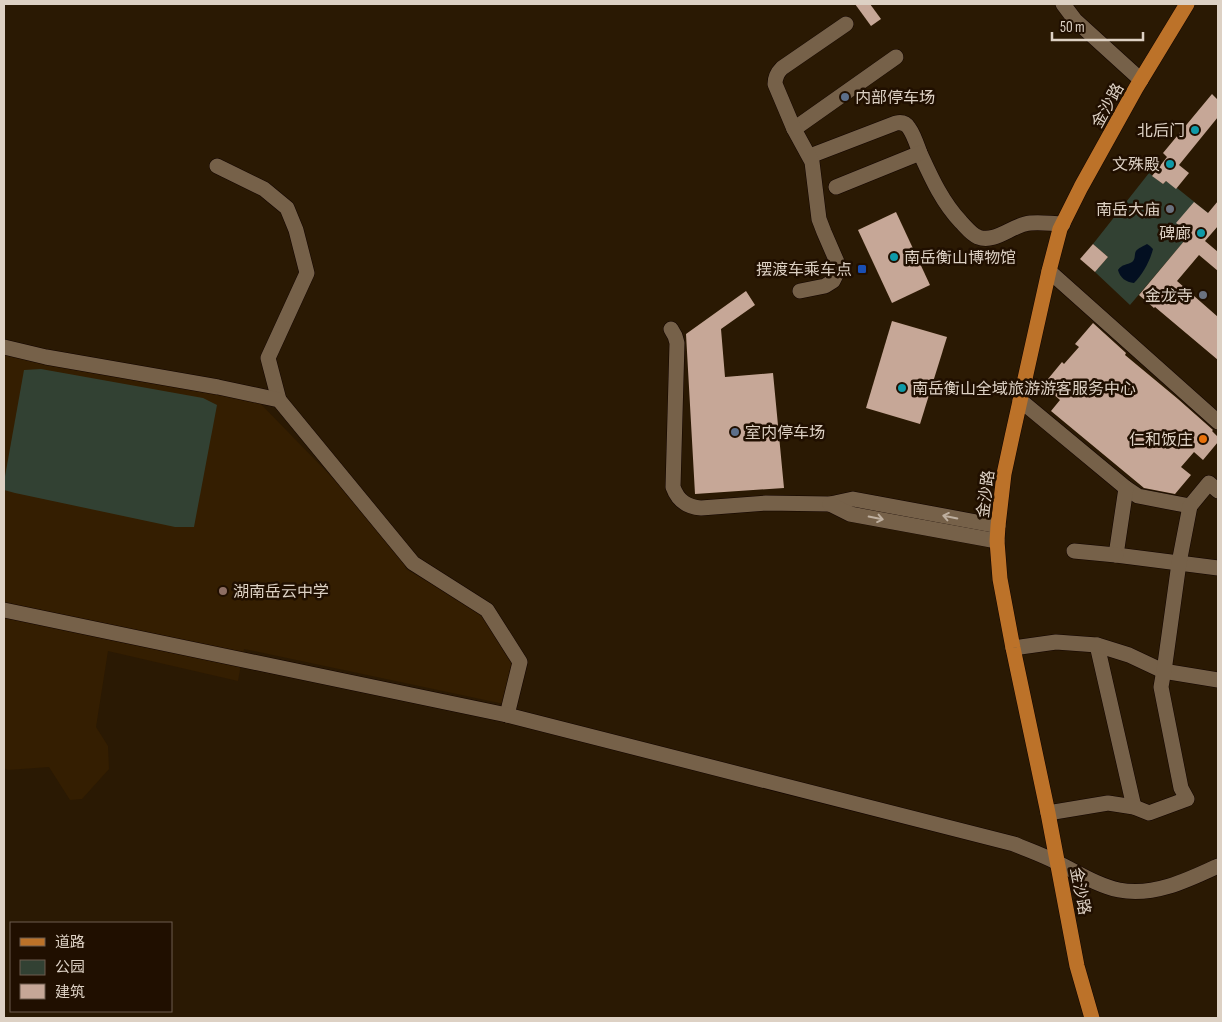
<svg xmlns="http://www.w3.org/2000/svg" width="1222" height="1022" font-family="'Sofia Sans Condensed','Noto Sans SC',sans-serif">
  <rect width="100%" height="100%" fill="#2a1903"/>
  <!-- built -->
  <polygon fill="#341e01" points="4,347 253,396 395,542 406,569 481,612 513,664 504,704 244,649 238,681 108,651 96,727 108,746 109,769 82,799 70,800 49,767 8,770 4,768"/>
  <!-- green -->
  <g fill="#324133">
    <polygon points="1149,173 1163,184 1166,181 1177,188 1208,213 1130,305 1095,272 1108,257 1093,244"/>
    <polygon points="41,369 203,398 217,405 194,527 175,527 15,493 4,490 4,482 24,370"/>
  </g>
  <!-- water -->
  <path fill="#030f21" d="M1147 244 1150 246 1153 249C1150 261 1143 274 1134 283 1126 282 1120 278 1118 270 1122 264 1127 265 1132 262 1136 259 1134 254 1136 251 1138 248 1144 246 1147 244Z"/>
  <!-- building -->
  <g fill="#c6a797">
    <polygon points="855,4 870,4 881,19 871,26"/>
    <polygon points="1212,94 1218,100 1218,117 1179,165 1189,173 1176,189 1166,181 1163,184 1152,176 1167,157 1163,153"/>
    <polygon points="1218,201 1218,226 1205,241 1218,252 1218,271 1199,255 1177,281 1218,317 1218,360 1155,307 1154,308 1139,295 1190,234 1176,223 1194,202 1208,213"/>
    <polygon points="896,212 930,285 892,303 858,230"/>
    <polygon points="1093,244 1108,257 1095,272 1080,259"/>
    <polygon points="746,291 755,305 721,329 725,377 773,373 784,488 695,494 686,334"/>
    <polygon points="892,321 947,337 920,424 866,408"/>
    <polygon points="1093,323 1126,353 1125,355 1178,399 1213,430 1212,431 1218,437 1218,442 1203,460 1194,452 1181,467 1191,475 1175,494 1144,488 1051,411 1060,400 1043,385 1062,362 1064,364 1079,347 1075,344"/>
  </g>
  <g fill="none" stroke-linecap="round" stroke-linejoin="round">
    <defs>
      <g id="minor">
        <polyline points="1063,4 1075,20 1141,80"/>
        <polyline points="794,129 896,57"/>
        <path d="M810 156 896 123C901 122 906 123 909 128 914 135 917 145 920 153 931 177 942 202 961 222 966 227 971 234 978 237 994 243 1009 228 1025 224 1036 221 1051 224 1063 224"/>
        <polyline points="217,166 264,189 287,208 296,230 307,273 268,358 279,400"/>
        <polyline points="836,187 920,153"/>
        <polyline points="1049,271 1218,422"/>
        <path d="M800 291 825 286 833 281 836 275 838 268 837 262 824 232 819 219 812 162 794 129 775 84C775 77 777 73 782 68L846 24"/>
        <path d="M671 329 675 336 677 343 673 487C678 501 687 507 701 508L766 503 830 504 853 499 998 526"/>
        <polyline points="4,347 46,357 218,387 279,400 413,563 487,610 520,662 507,715"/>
        <polyline points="1020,400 1126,488 1138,496 1190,506 1209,483 1218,491"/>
        <polyline points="1126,488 1116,555 1218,568"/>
        <polyline points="830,504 850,514 997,541"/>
        <polyline points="1074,551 1116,555"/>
        <path d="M4 610 507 715 1014 844C1028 850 1043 855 1056 862 1077 872 1096 885 1119 890 1153 897 1188 880 1218 866"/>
        <polyline points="1097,645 1134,807"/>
        <polyline points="1013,648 1056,642 1097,645 1129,655 1163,671 1218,680"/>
        <polyline points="1048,813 1108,803 1134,807 1149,813 1187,799 1181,788 1161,687 1165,664 1179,563 1190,506"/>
      </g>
      <polyline id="major" points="1092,1018 1077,966 1048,813 1013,648 1000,579 997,541 998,526 1004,474 1012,437 1049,271 1060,229 1081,187 1136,88 1187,4"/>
    </defs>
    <!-- minor casing -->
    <use href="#minor" stroke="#120400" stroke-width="16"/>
    <!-- major casing -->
    <use href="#major" stroke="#120400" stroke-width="16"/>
    <!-- minor -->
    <use href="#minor" stroke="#766149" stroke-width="15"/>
    <!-- major -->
    <use href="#major" stroke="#bc7229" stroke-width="15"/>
  </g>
  <!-- one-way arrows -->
  <defs><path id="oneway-shaft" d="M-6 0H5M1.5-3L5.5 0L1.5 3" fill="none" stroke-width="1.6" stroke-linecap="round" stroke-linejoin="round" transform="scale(1.25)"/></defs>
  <g stroke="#beaf9f">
    <use href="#oneway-shaft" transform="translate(950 517) rotate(-169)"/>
    <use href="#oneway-shaft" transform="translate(876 518) rotate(11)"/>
  </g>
  <!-- markers -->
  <g fill="#5c6f8a" stroke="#200f00" stroke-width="2">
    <circle cx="845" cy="97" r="5"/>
    <circle cx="735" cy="432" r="5"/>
  </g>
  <g fill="#0f9aa8" stroke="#200f00" stroke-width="2">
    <circle cx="1195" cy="130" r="5"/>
    <circle cx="1170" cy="164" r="5"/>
    <circle cx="1201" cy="233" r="5"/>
    <circle cx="894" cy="257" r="5"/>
    <circle cx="902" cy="388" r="5"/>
  </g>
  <g fill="#6b7280" stroke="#200f00" stroke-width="2">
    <circle cx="1170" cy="209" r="5"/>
    <circle cx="1203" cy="295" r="5"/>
  </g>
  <rect fill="#1a4fb4" stroke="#200f00" stroke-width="2" x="857" y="264" width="10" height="10" rx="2.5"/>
  <circle fill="#e8710a" stroke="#200f00" stroke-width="2" cx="1203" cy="439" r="5"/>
  <circle fill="#8d6e63" stroke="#200f00" stroke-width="2" cx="223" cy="591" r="5"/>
  <g text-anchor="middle" stroke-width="5" stroke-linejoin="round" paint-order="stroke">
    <!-- poi labels -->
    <g font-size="16" fill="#ddd1c4" stroke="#200f00" text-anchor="end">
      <text x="855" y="103" text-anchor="start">内部停车场</text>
      <text x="1185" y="136">北后门</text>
      <text x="1160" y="170">文殊殿</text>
      <text x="1160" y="215">南岳大庙</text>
      <text x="1191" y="239">碑廊</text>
      <text x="904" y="263" text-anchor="start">南岳衡山博物馆</text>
      <text x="852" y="275">摆渡车乘车点</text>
      <text x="1193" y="301">金龙寺</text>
      <text x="912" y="394" text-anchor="start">南岳衡山全域旅游游客服务中心</text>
      <text x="745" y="438" text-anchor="start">室内停车场</text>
      <text x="1193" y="445">仁和饭庄</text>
      <text x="233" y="597" text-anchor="start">湖南岳云中学</text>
    </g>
    <!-- street labels -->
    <g font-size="16" fill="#ddd1c4" stroke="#200f00">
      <text transform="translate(1107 105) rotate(-61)" y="6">金沙路</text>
      <text transform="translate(985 494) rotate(-83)" y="6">金沙路</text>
      <text transform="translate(1081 891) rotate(79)" y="6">金沙路</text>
    </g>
  </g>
  <!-- border -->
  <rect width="1222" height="1022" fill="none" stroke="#ddd1c4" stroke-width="10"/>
  <!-- legend -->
  <rect x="10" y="922" width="162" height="90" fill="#200f00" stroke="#6c5d4e"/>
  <rect x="20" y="938" width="25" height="8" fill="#bc7229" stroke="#6c5d4e"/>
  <text x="55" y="947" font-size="15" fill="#ddd1c4">道路</text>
  <rect x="20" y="960" width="25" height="15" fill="#324133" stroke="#6c5d4e"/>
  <text x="55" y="972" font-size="15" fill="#ddd1c4">公园</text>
  <rect x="20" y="984" width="25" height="15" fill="#c6a797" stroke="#6c5d4e"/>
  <text x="55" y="997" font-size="15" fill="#ddd1c4">建筑</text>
  <!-- scale -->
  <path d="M1052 32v8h91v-8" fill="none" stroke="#ddd1c4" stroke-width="2.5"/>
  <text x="1060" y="32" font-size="15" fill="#ddd1c4" stroke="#200f00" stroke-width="4" paint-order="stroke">50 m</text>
</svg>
